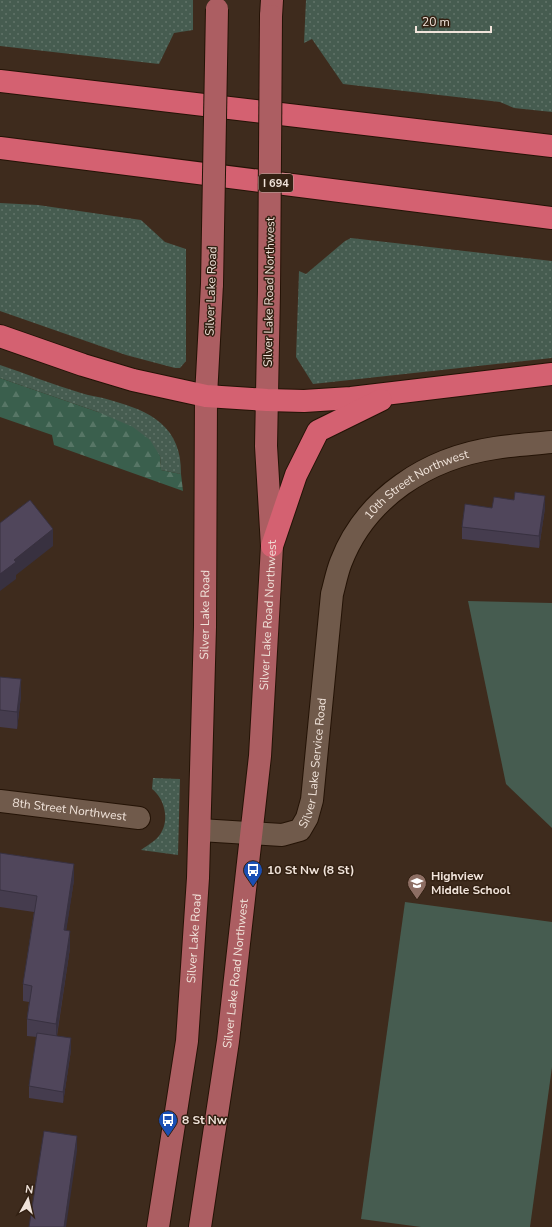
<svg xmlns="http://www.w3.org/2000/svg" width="552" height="1227" font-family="'Nunito Sans',sans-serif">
  <defs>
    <pattern id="grass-dots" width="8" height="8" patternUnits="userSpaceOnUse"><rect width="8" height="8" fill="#465c50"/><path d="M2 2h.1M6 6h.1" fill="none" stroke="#617369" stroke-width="1.8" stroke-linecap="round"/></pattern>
    <pattern id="forest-firs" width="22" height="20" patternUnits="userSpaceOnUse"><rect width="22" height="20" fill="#3a5f4d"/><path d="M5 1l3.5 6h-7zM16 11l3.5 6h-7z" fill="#577666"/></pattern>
  </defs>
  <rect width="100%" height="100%" fill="#3e2b1d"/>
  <!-- grass -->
  <g fill="url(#grass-dots)">
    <polygon points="0,0 193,0 193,30 174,33 159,64 0,46"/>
    <polygon points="306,0 552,0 552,112 514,108 500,102 343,84 312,39 304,43"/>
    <polygon points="0,203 38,205 141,220 165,242 186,249 186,361 180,368 175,368 126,355 0,311"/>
    <polygon points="351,238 552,261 552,358 313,384 296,357 299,271 306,274 345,241"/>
    <path d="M0 365C27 374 54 385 81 393 90 396 101 397 110 400 151 411 182 427 181 474L161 470 160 456 98 412 0 378Z"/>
    <path d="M153 778 180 779 178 855 141 850C148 845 157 840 161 833 170 819 164 798 152 789Z"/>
  </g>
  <!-- forest -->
  <polygon fill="url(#forest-firs)" points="0,378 98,412 133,427 150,440 160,456 161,470 181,474 183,491 54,445 52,435 0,417"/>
  <!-- pitch -->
  <g fill="#465c50">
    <polygon points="468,601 552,603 552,828 506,784"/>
    <polygon points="405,902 552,922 552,1067 530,1227 421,1227 361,1219"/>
  </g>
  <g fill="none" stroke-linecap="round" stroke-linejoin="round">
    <defs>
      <g id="minor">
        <path id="s1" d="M0 801 139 818"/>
        <path id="s2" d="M200 830 282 835 300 830 307 818 312 800 332 594C335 583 337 572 341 562 366 497 428 458 495 448 514 445 533 444 552 442"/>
      </g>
      <g id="major">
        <polyline points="271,16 272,0"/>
        <path id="s3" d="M158 1227 187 1041 198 878 205 627 206 396 212 284"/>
        <path id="s4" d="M200 1227 228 1041 260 756 272 546 266 446 269 291"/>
      </g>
      <g id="highway">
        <polyline points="0,81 552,146"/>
        <polyline points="0,148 552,218"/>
        <polyline points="0,336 83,365 133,380 206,396 267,400 304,401 351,398 552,374"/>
        <polyline points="272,546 296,475 318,431 381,400"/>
      </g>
    </defs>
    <!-- minor casing -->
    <use href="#minor" stroke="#241306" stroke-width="24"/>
    <!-- major casing -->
    <use href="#major" stroke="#241306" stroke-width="24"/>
    <!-- highway casing -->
    <use href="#highway" stroke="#241306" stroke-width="24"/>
    <!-- minor -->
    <use href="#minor" stroke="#705a4b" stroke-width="22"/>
    <!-- major -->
    <use href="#major" stroke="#ac5e62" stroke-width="22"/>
    <!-- highway -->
    <use href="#highway" stroke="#d46171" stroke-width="22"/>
    <defs>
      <g id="major-bridge">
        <polyline points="212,284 217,9"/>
        <polyline points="269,291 271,16"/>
      </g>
    </defs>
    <!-- major-bridge casing -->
    <use href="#major-bridge" stroke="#241306" stroke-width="24" stroke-linecap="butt"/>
    <!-- major-bridge -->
    <use href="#major-bridge" stroke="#ac5e62" stroke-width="22"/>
  </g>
  <!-- wall -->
  <g fill="#453c4e">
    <polygon points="492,508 545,508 539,548 462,539 462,527"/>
    <polygon points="0,677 21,696 17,729 0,727"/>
    <polygon points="0,853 74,880 66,930 70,948 57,1036 71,1050 63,1103 29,1098 29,1086 37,1037 27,1036 27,1019 29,1002 23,1001 23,984 34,912 0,907"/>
  </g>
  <!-- shaded-wall -->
  <g fill="#383140">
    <polygon points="545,496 545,508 539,548 539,536"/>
    <polygon points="53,529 53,546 16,575 16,579 0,591 0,574 14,560"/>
    <polygon points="21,679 21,696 17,729 17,712"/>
    <polygon points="74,864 74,880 64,946 64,930"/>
    <polygon points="70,931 70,948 56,1040 56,1024"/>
    <polygon points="71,1038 71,1050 63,1103 63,1092"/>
    <polygon points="77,1136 77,1151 66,1227 64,1227"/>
  </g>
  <!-- building -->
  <g fill="#50465b" stroke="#383140">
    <polygon points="515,492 545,496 539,536 462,527 465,504 492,508 494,497 514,500"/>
    <polygon points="30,500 53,529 14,560 16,562 0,574 0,523"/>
    <polygon points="0,677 21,679 17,712 0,710"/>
    <polygon points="0,853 74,864 64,930 70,931 56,1024 27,1019 32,986 23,984 37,896 0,890"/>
    <polygon points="37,1033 71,1038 63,1092 29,1086"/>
    <polygon points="44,1131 77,1136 64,1227 29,1227"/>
  </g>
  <!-- icons -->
  <defs>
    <symbol id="bus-pin" viewBox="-11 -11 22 30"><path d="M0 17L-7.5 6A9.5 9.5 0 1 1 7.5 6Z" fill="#1a4fb4" stroke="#332113"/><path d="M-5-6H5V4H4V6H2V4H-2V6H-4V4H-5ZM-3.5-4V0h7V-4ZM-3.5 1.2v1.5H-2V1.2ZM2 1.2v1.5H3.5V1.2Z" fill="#fff"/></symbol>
    <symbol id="school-pin" viewBox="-11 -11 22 30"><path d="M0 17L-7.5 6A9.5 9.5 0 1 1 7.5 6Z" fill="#8d6e63" stroke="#332113"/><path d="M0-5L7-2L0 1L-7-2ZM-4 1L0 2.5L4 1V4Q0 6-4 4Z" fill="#fff"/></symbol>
  </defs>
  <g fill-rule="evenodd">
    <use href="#bus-pin" x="242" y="859" width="22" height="30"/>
    <use href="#school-pin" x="406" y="872" width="22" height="30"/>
    <use href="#bus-pin" x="157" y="1109" width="22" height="30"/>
  </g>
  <g text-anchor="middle" stroke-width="3" stroke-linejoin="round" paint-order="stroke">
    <!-- shield labels -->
    <rect fill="#332113" stroke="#b8aa9f" stroke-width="1" x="259" y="174" width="34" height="18" rx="3"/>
    <g font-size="11" font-weight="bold" fill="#f1e4db">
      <text x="276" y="187">I 694</text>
    </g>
    <!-- street labels -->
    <g font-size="12" fill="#f1e4db" stroke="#332113">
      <text transform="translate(211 291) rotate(-88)" y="4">Silver Lake Road</text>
      <text transform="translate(269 292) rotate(-89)" y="4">Silver Lake Road Northwest</text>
      <text dy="4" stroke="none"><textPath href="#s2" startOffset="486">10th Street Northwest</textPath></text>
      <text dy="4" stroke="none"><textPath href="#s3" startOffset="615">Silver Lake Road</textPath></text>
      <text dy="4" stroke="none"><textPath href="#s4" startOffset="616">Silver Lake Road Northwest</textPath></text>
      <text dy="4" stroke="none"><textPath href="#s2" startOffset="170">Silver Lake Service Road</textPath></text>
      <text dy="4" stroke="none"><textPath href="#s1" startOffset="70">8th Street Northwest</textPath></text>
      <text dy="4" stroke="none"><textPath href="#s3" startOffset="291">Silver Lake Road</textPath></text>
      <text dy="4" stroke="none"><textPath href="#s4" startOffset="256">Silver Lake Road Northwest</textPath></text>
    </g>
    <!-- poi labels -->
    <g font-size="12" font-weight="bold" fill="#f1e4db" stroke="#332113" text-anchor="start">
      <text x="267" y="874">10 St Nw (8 St)</text>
      <text x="431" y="880">Highview<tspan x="431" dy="14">Middle School</tspan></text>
      <text x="182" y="1124">8 St Nw</text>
    </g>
  </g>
  <!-- north arrow -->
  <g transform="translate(28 1199) rotate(8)" stroke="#332113" stroke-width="3" paint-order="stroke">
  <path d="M0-3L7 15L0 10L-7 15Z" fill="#f1e4db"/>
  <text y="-6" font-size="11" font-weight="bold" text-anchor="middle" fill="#f1e4db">N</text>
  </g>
  <!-- scale -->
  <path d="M416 26v6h75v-6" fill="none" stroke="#f1e4db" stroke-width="2"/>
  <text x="422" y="26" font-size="12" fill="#f1e4db" stroke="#332113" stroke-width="3" paint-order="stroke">20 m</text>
</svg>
